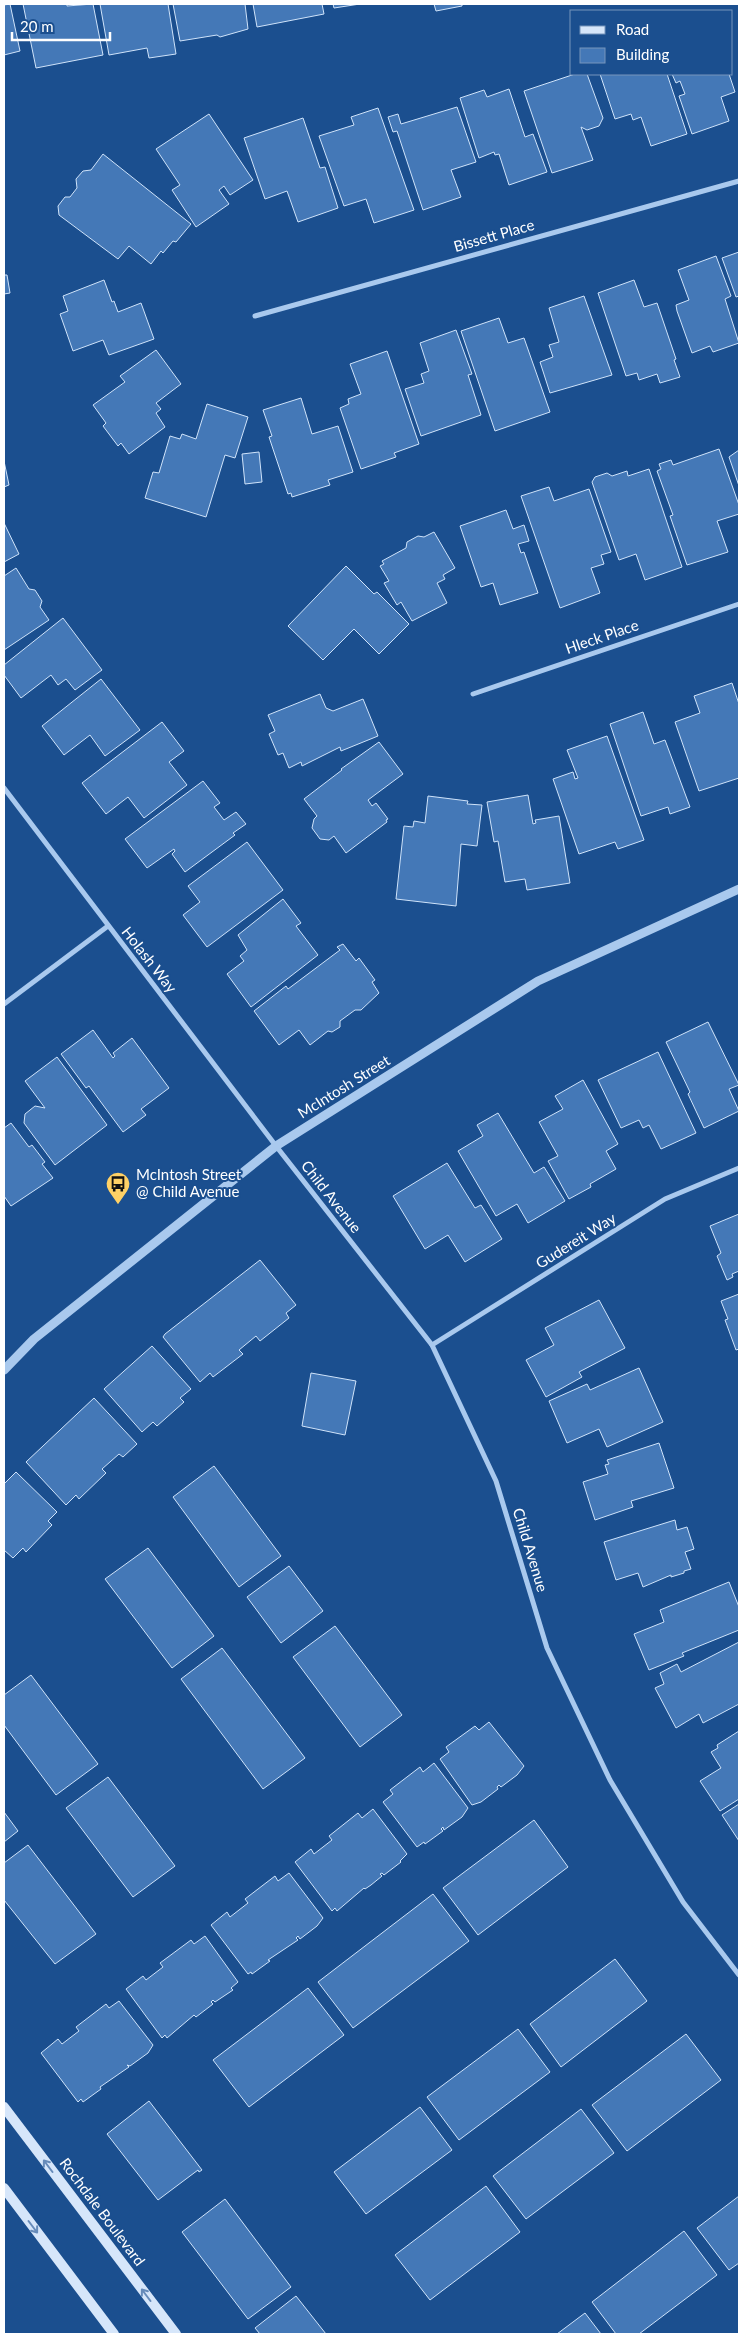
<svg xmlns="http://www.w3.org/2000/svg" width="743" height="2338" font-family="Lato,sans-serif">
  <rect width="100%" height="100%" fill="#1b4f8f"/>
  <!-- building -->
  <g fill="#4478b7" stroke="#cfe3fa">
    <polygon points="10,4 20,51 4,55 4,5"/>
    <polygon points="23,4 67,4 67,6 93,4 103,55 36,68"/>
    <polygon points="100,4 168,4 176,54 149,58 147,48 109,55"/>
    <polygon points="173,4 245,4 248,29 220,37 217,35 180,41"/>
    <polygon points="253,4 322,4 324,14 257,27"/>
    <polygon points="333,4 360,4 334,8"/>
    <polygon points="434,4 462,4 462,6 436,11"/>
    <polygon points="575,74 587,74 603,118 599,126 587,130 581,127 593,160 552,173 524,91"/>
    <polygon points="600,74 667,74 687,134 651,146 641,117 633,120 631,114 615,119"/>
    <polygon points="672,74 729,74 735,92 721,97 729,121 692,134 679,96 685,94 680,81 676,83"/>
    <polygon points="509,89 525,137 533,134 547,172 509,185 499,154 495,155 494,152 479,158 460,98 484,90 487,97"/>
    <polygon points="457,107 476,162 451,170 461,197 423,210 397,131 393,132 388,117 398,114 401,124"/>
    <polygon points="378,108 414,210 374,223 366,199 344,206 319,136 354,125 351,117"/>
    <polygon points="209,114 253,180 230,195 224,186 219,190 229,204 196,227 172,190 180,185 156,149"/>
    <polygon points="303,118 320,168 325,167 338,208 298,222 287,191 265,199 244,138"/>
    <polygon points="103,154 191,224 176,242 173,241 163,253 161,251 151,264 129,246 118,259 59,215 58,206 65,197 70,197 77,188 76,179 83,171 91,170"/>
    <polygon points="739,252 739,296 736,297 722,258"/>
    <polygon points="716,256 731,296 725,299 739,343 713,352 710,346 692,353 677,311 676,305 689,300 678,270"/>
    <polygon points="4,275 7,275 10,293 4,294"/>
    <polygon points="104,280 112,302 114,301 118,312 141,303 154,339 109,355 103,340 73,351 60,314 68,311 63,296"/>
    <polygon points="634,280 644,307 657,303 676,359 674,360 680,377 660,383 657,374 639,380 637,373 626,376 598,293"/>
    <polygon points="584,296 612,375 550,393 540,362 553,357 549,345 559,342 549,308"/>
    <polygon points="499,318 508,343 524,338 550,412 495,431 461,331"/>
    <polygon points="456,330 472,374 468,375 481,415 421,436 405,389 424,383 421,374 429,371 420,343"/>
    <polygon points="156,350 181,384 156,403 161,409 156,413 165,427 129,454 121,443 118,446 103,426 106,423 93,405 125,382 120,376"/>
    <polygon points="387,351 419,444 394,453 396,457 361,469 340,408 349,404 348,399 361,394 350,364"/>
    <polygon points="301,398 312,434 338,426 353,472 328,480 330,485 292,497 291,493 288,494 269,437 272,436 263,410"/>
    <polygon points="207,404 248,417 235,458 225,455 206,517 145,498 153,472 159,473 170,436 180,439 182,434 196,439"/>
    <polygon points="719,449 739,505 739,514 717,521 728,552 687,565 670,516 673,515 657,471 661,469 659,464 671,460 673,465"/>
    <polygon points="739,450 739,486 729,457"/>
    <polygon points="259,452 262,482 245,484 242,454"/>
    <polygon points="4,461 9,485 4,487"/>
    <polygon points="649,469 682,567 645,580 636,554 619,560 592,482 595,477 607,473 612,476 627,471 628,476"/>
    <polygon points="549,487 554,501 589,489 611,552 601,555 604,564 591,568 600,593 560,608 521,496"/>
    <polygon points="506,510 513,529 524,525 529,541 518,544 521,553 524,552 538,593 500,605 493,583 481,587 460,526"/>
    <polygon points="4,523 19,554 4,562"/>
    <polygon points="434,532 455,568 443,575 445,579 437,583 447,603 412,621 401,602 397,605 384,583 389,581 380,566 384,564 382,561 406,548 407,542 418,536 424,537"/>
    <polygon points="346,566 374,594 377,592 409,624 379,654 354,629 323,660 288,626"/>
    <polygon points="16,568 29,589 35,590 42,601 40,607 49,620 4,650 4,576"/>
    <polygon points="63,618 102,670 75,690 66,679 58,685 51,675 21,698 4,675 4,665"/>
    <polygon points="101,679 140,730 105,756 90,735 64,755 42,726"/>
    <polygon points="732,683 739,704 739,778 699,791 675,722 700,713 694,696"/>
    <polygon points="320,694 326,708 333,711 363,699 378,736 341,751 340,747 302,766 301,762 289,768 283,753 278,755 269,734 275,731 268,715"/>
    <polygon points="643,712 654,744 665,740 690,807 670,814 668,807 641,816 610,724"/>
    <polygon points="162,722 184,751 169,762 187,785 144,818 128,797 106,814 82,783"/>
    <polygon points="607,736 644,840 618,849 615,842 579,854 553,779 573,772 575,779 578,778 567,750"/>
    <polygon points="379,742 403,774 368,800 372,806 376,803 388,819 386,820 387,822 346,853 334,836 329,840 320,839 312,828 314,819 317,816 304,799 342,770 341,769"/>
    <polygon points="203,781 220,803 214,807 224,820 236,812 246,824 233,833 235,835 185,872 172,854 175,851 174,849 147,868 125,839"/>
    <polygon points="528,795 533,824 536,823 535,820 559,816 570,883 527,890 525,879 505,882 498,841 494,842 487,802"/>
    <polygon points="428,796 468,801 467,804 482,805 477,846 461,844 456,906 396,899 404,826 413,827 414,821 425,823"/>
    <polygon points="247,842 283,890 207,947 183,915 200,902 188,886"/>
    <polygon points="283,899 301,923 296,926 318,955 251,1007 227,974 244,961 240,956 247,950 238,935"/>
    <polygon points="343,944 356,961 359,958 375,980 372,982 379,993 361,1010 355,1010 340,1021 340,1027 332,1032 328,1031 310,1045 299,1030 279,1045 254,1011 286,986 288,989 340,950 337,947"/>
    <polygon points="708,1022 739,1085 729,1089 739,1111 704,1128 688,1094 690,1092 666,1042"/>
    <polygon points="93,1030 113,1058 115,1056 113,1053 132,1038 169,1088 141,1109 146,1115 123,1132 89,1086 86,1088 61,1054"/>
    <polygon points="658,1052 696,1133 661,1149 649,1125 643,1128 639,1120 621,1128 598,1080"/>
    <polygon points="57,1057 107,1125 55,1165 24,1123 25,1114 35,1106 45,1108 25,1081"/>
    <polygon points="583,1080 618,1144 606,1151 616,1169 590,1184 591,1187 569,1199 548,1161 558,1156 539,1122 563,1109 555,1096"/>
    <polygon points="498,1113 534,1173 544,1167 565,1201 528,1223 517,1204 496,1216 458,1151 483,1136 477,1125"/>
    <polygon points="11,1123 29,1147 32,1145 45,1162 42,1164 53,1178 11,1206 4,1196 4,1128"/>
    <polygon points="447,1163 475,1208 481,1205 502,1239 465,1262 448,1235 425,1249 393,1196"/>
    <polygon points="739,1214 739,1271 732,1274 733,1277 727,1280 717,1256 721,1253 710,1226"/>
    <polygon points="260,1260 296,1305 286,1313 289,1318 260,1341 256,1336 239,1350 243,1354 213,1377 210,1373 200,1382 163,1337 165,1334"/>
    <polygon points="739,1294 739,1349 736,1350 725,1320 728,1319 721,1301"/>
    <polygon points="599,1300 625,1348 579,1372 582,1377 546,1397 526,1360 554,1345 545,1328"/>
    <polygon points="152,1346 191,1389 180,1398 184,1402 157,1426 153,1422 142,1432 104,1389"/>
    <polygon points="639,1368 663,1422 607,1447 599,1429 567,1443 549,1401 587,1384 590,1390"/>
    <polygon points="311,1373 356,1381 345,1435 302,1426"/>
    <polygon points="94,1398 137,1444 123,1457 119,1454 102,1469 106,1473 79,1499 76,1495 66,1505 26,1462"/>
    <polygon points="659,1443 674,1488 631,1501 633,1507 595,1520 583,1482 608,1474 605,1465 609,1464 607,1460"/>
    <polygon points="214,1466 281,1556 239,1587 173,1497"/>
    <polygon points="16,1472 57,1512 48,1521 52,1525 26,1552 23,1548 13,1558 4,1550 4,1484"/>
    <polygon points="675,1520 677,1530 687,1527 694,1549 685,1552 691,1569 684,1571 684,1573 671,1577 671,1575 643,1587 638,1573 616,1580 604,1542"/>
    <polygon points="148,1548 214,1636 172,1668 105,1579"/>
    <polygon points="289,1566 323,1611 281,1643 247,1597"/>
    <polygon points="729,1582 739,1607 739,1630 682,1653 684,1656 649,1670 634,1634 664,1622 660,1610"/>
    <polygon points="335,1626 402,1715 360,1747 293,1657"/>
    <polygon points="739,1642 739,1704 703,1723 699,1714 676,1728 655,1688 664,1684 660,1673 677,1664 681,1672"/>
    <polygon points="222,1648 305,1758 263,1789 181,1679"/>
    <polygon points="31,1675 98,1764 56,1795 4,1725 4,1695"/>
    <polygon points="489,1722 524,1766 517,1775 501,1787 499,1785 497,1787 498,1789 481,1802 472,1805 440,1759 449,1752 446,1747 475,1726 479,1730"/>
    <polygon points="739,1731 739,1799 720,1811 700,1781 721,1768 711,1752 718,1748 717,1745"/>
    <polygon points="434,1763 468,1808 462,1817 444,1830 443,1827 441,1829 443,1831 425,1844 424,1842 417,1847 383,1802 393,1794 390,1790 420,1767 423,1772"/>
    <polygon points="108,1777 175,1866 133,1897 66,1808"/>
    <polygon points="739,1804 739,1841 722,1815"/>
    <polygon points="373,1809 407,1854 400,1861 401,1862 384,1875 382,1873 380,1874 382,1876 371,1885 365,1889 364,1888 337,1911 335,1908 332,1911 295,1862 311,1849 314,1854 332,1840 329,1836 358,1813 362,1818"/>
    <polygon points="4,1812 18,1831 4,1842"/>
    <polygon points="534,1820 568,1867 478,1935 443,1888"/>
    <polygon points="28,1845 96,1934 55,1964 4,1900 4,1863"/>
    <polygon points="289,1873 323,1918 317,1926 300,1939 298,1936 296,1938 298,1940 268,1960 270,1961 252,1974 251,1972 248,1974 211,1925 227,1912 230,1917 248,1903 245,1899 275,1876 278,1881"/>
    <polygon points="433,1894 469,1941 353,2028 318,1982"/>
    <polygon points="205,1936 238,1982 231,1988 233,1990 215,2002 213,2000 211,2002 213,2004 196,2017 194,2015 167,2038 165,2035 162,2038 126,1989 143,1976 146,1980 163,1967 160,1963 191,1940 194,1944"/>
    <polygon points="615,1959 647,2001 561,2067 530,2024"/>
    <polygon points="308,1988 344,2035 249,2107 213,2060"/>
    <polygon points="119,2001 153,2045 148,2053 130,2066 127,2065 129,2067 100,2087 101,2089 83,2102 81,2099 78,2102 41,2053 58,2039 62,2044 79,2031 76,2027 106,2004 109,2008"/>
    <polygon points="518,2029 550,2072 459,2140 427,2097"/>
    <polygon points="686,2034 721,2080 627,2151 592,2105"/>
    <polygon points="149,2101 202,2170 199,2172 198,2170 158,2200 107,2134"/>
    <polygon points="420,2107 452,2150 366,2214 334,2172"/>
    <polygon points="581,2109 614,2153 526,2219 493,2176"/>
    <polygon points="486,2186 520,2232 430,2300 395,2255"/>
    <polygon points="739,2196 739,2263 729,2270 697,2228"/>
    <polygon points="225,2199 291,2287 248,2319 182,2232"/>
    <polygon points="684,2231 717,2275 639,2334 616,2334 592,2302"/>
    <polygon points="296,2296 326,2334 260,2334 255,2328"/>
    <polygon points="585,2313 601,2334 557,2334"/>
  </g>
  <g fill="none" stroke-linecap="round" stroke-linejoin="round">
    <!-- minor -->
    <g stroke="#a9c9ee" stroke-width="5">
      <polyline points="255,316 739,181"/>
      <polyline points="473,694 739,604"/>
      <polyline points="4,788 276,1146 432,1345 496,1481 547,1648 610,1780 683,1902 739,1975"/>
      <polyline points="4,1004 108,926"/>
      <polyline points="432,1345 665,1199 739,1168"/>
    </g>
    <!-- tertiary -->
    <polyline stroke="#a9c9ee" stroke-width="9" points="4,1370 34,1339 276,1146 538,981 739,889"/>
    <!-- secondary -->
    <g stroke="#d6e6fa" stroke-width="10">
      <polyline points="4,2107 176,2334"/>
      <polyline points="4,2188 114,2334"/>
    </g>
  </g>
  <!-- one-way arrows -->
  <defs><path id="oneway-shaft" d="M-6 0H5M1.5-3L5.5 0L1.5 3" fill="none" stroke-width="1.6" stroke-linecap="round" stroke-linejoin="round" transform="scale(1.25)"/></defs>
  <g stroke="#668bba">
    <use href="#oneway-shaft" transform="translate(48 2166) rotate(-127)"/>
    <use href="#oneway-shaft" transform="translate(33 2227) rotate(53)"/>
    <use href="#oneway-shaft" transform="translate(146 2295) rotate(-127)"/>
  </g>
  <!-- icons -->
  <defs>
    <symbol id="bus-pin" viewBox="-11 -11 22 30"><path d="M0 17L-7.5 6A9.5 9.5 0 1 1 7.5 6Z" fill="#ffd166" stroke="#1b4f8f"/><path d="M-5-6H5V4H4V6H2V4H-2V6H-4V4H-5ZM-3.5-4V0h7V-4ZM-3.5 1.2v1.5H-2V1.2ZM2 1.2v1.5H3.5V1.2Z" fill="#111"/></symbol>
  </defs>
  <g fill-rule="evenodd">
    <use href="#bus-pin" x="104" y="1170" width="28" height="38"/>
  </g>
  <g text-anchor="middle" stroke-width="4" stroke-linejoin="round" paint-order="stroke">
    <!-- street labels -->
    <g font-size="15" fill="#fff" stroke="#1b4f8f">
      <text transform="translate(494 236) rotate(-16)" y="5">Bissett Place</text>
      <text transform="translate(602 637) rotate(-19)" y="5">Hleck Place</text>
      <text transform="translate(149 960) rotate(52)" y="5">Holash Way</text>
      <text transform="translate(344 1087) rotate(-32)" y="5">McIntosh Street</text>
      <text transform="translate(331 1197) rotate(52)" y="5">Child Avenue</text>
      <text transform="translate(576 1241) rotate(-32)" y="5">Gudereit Way</text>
      <text transform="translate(530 1550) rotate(73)" y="5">Child Avenue</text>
      <text transform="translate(102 2212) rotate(53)" y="5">Rochdale Boulevard</text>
    </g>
    <!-- poi labels -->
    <g font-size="15" fill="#fff" stroke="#1b4f8f" text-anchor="start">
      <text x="136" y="1180">McIntosh Street<tspan x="136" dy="17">@ Child Avenue</tspan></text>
    </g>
  </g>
  <!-- border -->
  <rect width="743" height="2338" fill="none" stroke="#ffffff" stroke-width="10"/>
  <!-- legend -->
  <rect x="570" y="10" width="162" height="65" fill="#1b4f8f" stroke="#7695bc"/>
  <rect x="580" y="26" width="25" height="8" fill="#d6e6fa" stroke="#7695bc"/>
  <text x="616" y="35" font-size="15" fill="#ffffff">Road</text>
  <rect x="580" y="48" width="25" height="15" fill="#4478b7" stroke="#7695bc"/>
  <text x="616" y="60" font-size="15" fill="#ffffff">Building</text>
  <!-- scale -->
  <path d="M12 32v8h98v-8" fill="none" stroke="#ffffff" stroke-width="2.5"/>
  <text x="20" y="32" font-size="15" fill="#ffffff" stroke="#1b4f8f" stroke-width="4" paint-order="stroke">20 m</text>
</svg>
